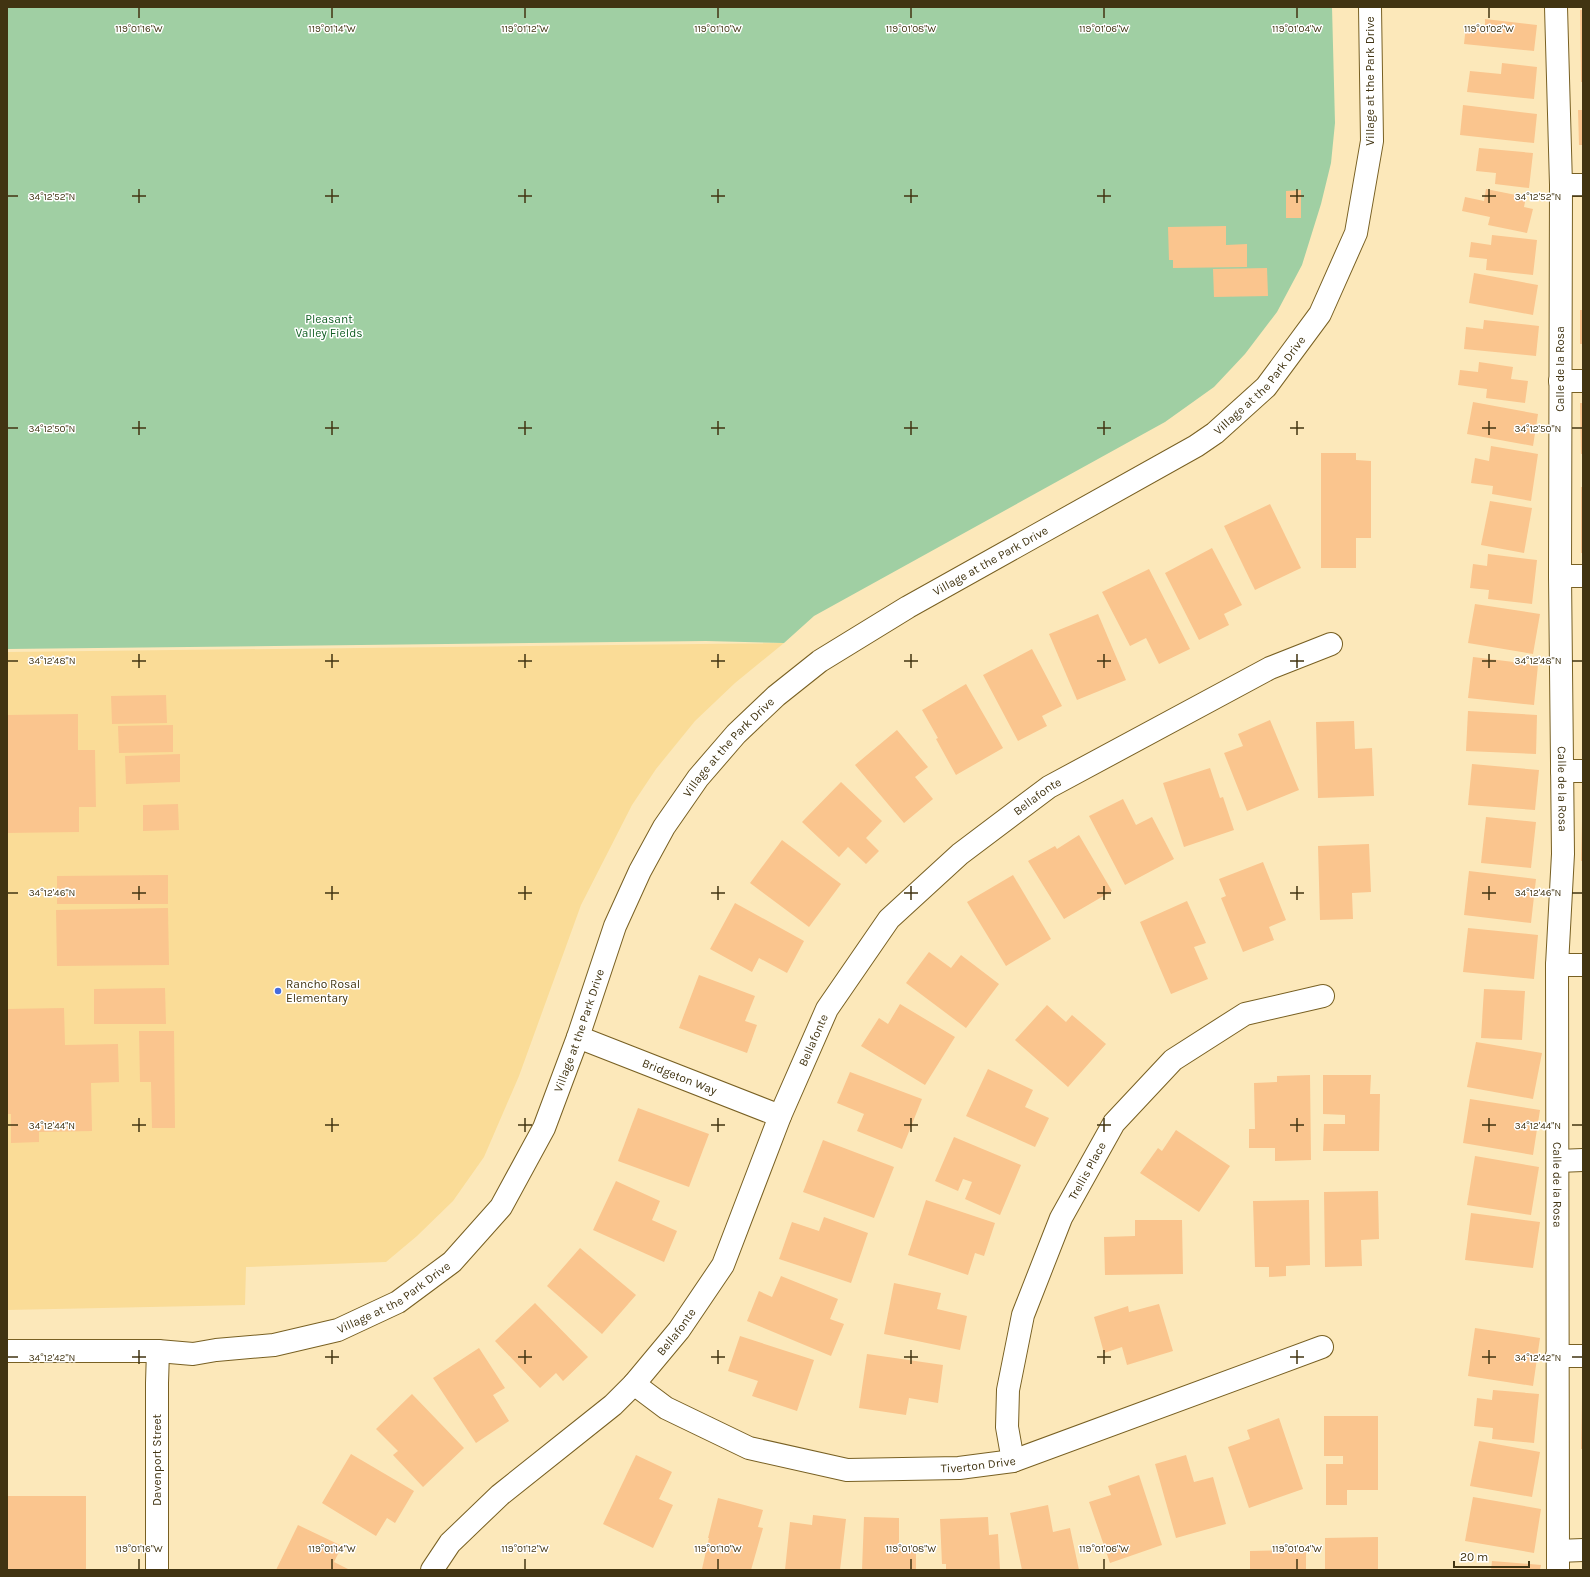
<svg xmlns="http://www.w3.org/2000/svg" width="1590" height="1577" font-family="Karla,sans-serif">
  <rect width="100%" height="100%" fill="#fce8ba"/>
  <!-- built -->
  <polygon fill="#fadc97" points="784,643 735,683 695,721 656,769 632,805 581,905 519,1076 484,1157 453,1201 417,1236 386,1262 246,1267 245,1305 7,1310 7,652"/>
  <!-- green -->
  <polygon fill="#a0cfa3" points="7,7 1332,7 1335,123 1331,163 1321,204 1302,265 1277,312 1245,354 1214,387 1165,422 814,616 784,643 706,641 7,649"/>
  <!-- building -->
  <g fill="#fac58e">
    <polygon points="1580,10 1583,10 1583,82 1581,82"/>
    <polygon points="1485,19 1537,25 1534,51 1464,44 1466,26 1485,28"/>
    <polygon points="1502,63 1537,67 1534,99 1467,92 1470,71 1501,74"/>
    <polygon points="1463,105 1537,114 1534,143 1460,135"/>
    <polygon points="1578,110 1583,110 1583,145 1579,145"/>
    <polygon points="1479,148 1533,153 1529,188 1495,184 1496,173 1476,171"/>
    <polygon points="1486,189 1526,197 1524,207 1533,209 1527,233 1488,225 1490,217 1462,211 1465,197 1484,201"/>
    <polygon points="1301,190 1301,218 1286,218 1286,191"/>
    <polygon points="1226,226 1226,245 1247,244 1247,267 1173,268 1173,260 1169,260 1168,227"/>
    <polygon points="1492,235 1537,240 1533,275 1486,270 1487,259 1469,257 1471,242 1491,245"/>
    <polygon points="1267,268 1268,296 1214,297 1213,269"/>
    <polygon points="1474,273 1538,285 1533,315 1469,303"/>
    <rect x="1580" y="310" width="3" height="34"/>
    <polygon points="1484,320 1539,326 1536,356 1464,349 1466,327 1483,329"/>
    <polygon points="1479,362 1513,367 1511,379 1528,381 1525,403 1486,398 1487,389 1458,385 1460,370 1478,372"/>
    <polygon points="1473,402 1538,414 1533,446 1467,434"/>
    <polygon points="1580,403 1583,403 1583,454 1581,454"/>
    <polygon points="1491,446 1538,454 1531,501 1492,494 1493,486 1471,483 1475,458 1489,461"/>
    <polygon points="1321,453 1356,453 1356,460 1371,461 1371,538 1356,538 1356,568 1321,568"/>
    <rect x="1581" y="487" width="2" height="66"/>
    <polygon points="1490,501 1532,508 1524,553 1481,545"/>
    <polygon points="1270,504 1301,568 1255,590 1224,526"/>
    <polygon points="1212,548 1242,605 1224,614 1229,625 1199,640 1165,573"/>
    <polygon points="1488,554 1537,560 1532,604 1488,599 1489,590 1470,588 1473,564 1487,566"/>
    <polygon points="1149,569 1190,649 1159,664 1146,638 1130,646 1102,592"/>
    <polygon points="1475,604 1540,614 1533,654 1468,643"/>
    <polygon points="1098,614 1126,680 1077,700 1049,634"/>
    <polygon points="1032,649 1062,706 1042,716 1047,726 1018,741 983,675"/>
    <polygon points="1473,657 1538,665 1534,705 1468,698"/>
    <polygon points="966,684 1003,748 956,775 936,739 938,738 922,710"/>
    <polygon points="166,695 167,723 112,724 111,696"/>
    <polygon points="1468,711 1537,715 1536,754 1466,751"/>
    <polygon points="78,714 78,750 95,750 96,807 79,807 79,832 7,833 7,715"/>
    <polygon points="1270,720 1299,790 1247,811 1224,753 1243,746 1238,734"/>
    <polygon points="1354,721 1355,749 1372,748 1374,796 1318,798 1316,722"/>
    <polygon points="173,725 173,752 119,753 118,726"/>
    <polygon points="897,730 928,767 915,777 933,799 904,823 855,765"/>
    <polygon points="180,754 180,782 126,784 125,756"/>
    <polygon points="1472,764 1539,770 1535,810 1468,805"/>
    <polygon points="1210,768 1220,798 1223,797 1234,830 1184,847 1163,783"/>
    <polygon points="841,782 882,821 866,838 879,851 866,864 848,847 839,857 802,822"/>
    <polygon points="1123,799 1136,825 1152,817 1174,859 1125,885 1089,816"/>
    <polygon points="178,804 179,830 143,831 143,805"/>
    <polygon points="1486,817 1536,822 1531,868 1481,863"/>
    <polygon points="1582,821 1583,821 1583,861 1581,861"/>
    <polygon points="1079,835 1112,891 1064,919 1028,861 1055,846 1057,849"/>
    <polygon points="782,840 841,884 809,927 750,883"/>
    <polygon points="1369,844 1371,892 1352,893 1353,919 1320,920 1318,846"/>
    <polygon points="1263,862 1286,920 1269,927 1274,940 1243,952 1221,898 1226,896 1219,879"/>
    <polygon points="1469,871 1536,879 1531,923 1464,915"/>
    <polygon points="168,875 168,904 57,904 57,876"/>
    <polygon points="1013,875 1051,939 1006,966 967,902"/>
    <polygon points="1187,901 1206,943 1194,947 1208,979 1171,994 1140,922"/>
    <polygon points="735,903 804,941 787,973 759,958 752,972 710,949"/>
    <polygon points="168,908 169,965 57,966 56,910"/>
    <polygon points="1468,928 1538,935 1534,979 1463,972"/>
    <polygon points="929,952 951,968 961,955 999,984 966,1028 906,983"/>
    <polygon points="699,975 755,996 745,1021 757,1025 747,1053 679,1028"/>
    <polygon points="165,988 166,1024 94,1024 94,989"/>
    <polygon points="1484,989 1525,991 1522,1040 1481,1038"/>
    <polygon points="900,1004 955,1037 925,1085 861,1046 879,1018 888,1024"/>
    <polygon points="1047,1005 1066,1022 1072,1015 1106,1044 1068,1087 1015,1040"/>
    <polygon points="64,1008 65,1045 118,1044 119,1082 91,1083 92,1131 39,1132 39,1142 11,1143 11,1114 7,1114 7,1009"/>
    <polygon points="139,1031 174,1031 175,1128 152,1128 151,1082 140,1082"/>
    <polygon points="1476,1042 1542,1053 1533,1099 1467,1087"/>
    <polygon points="988,1069 1033,1090 1025,1107 1049,1118 1035,1147 966,1116"/>
    <polygon points="850,1072 922,1099 902,1149 857,1131 864,1114 837,1103"/>
    <polygon points="1310,1075 1311,1160 1275,1161 1275,1148 1249,1148 1249,1129 1255,1129 1254,1083 1277,1082 1277,1076"/>
    <polygon points="1323,1075 1371,1075 1370,1094 1380,1094 1379,1151 1323,1151 1324,1124 1345,1124 1345,1115 1323,1114"/>
    <polygon points="1470,1099 1540,1110 1533,1155 1463,1143"/>
    <polygon points="638,1108 709,1134 689,1187 618,1161"/>
    <polygon points="1176,1130 1230,1166 1199,1212 1140,1173 1158,1148 1162,1151"/>
    <polygon points="954,1137 1021,1165 1000,1215 965,1199 972,1182 963,1179 958,1191 935,1181"/>
    <polygon points="823,1140 894,1167 874,1218 803,1192"/>
    <polygon points="1475,1156 1539,1167 1531,1215 1467,1205"/>
    <polygon points="616,1181 660,1201 652,1220 677,1231 664,1262 593,1230"/>
    <polygon points="1378,1191 1379,1239 1361,1240 1362,1266 1325,1267 1324,1192"/>
    <polygon points="926,1200 995,1223 984,1256 975,1253 968,1275 908,1255"/>
    <polygon points="1309,1200 1310,1265 1286,1266 1286,1276 1269,1277 1269,1267 1255,1267 1253,1201"/>
    <polygon points="1471,1213 1540,1222 1533,1268 1465,1260"/>
    <polygon points="824,1217 868,1233 851,1283 779,1259 792,1222 819,1231"/>
    <polygon points="1135,1220 1182,1220 1183,1274 1105,1275 1104,1237 1135,1236"/>
    <polygon points="580,1248 636,1295 602,1334 547,1286"/>
    <polygon points="781,1276 838,1299 830,1319 844,1324 831,1356 747,1321 759,1291 772,1297"/>
    <polygon points="894,1283 941,1293 937,1309 967,1316 960,1350 884,1334"/>
    <polygon points="535,1303 588,1357 563,1381 556,1373 540,1388 495,1341"/>
    <polygon points="1159,1304 1173,1351 1127,1365 1122,1347 1104,1353 1094,1317 1128,1306 1129,1312"/>
    <polygon points="1475,1328 1540,1338 1533,1386 1468,1376"/>
    <polygon points="740,1336 814,1360 797,1411 752,1396 758,1381 728,1371"/>
    <polygon points="479,1348 505,1388 493,1395 509,1421 476,1443 433,1378"/>
    <polygon points="867,1354 943,1365 938,1403 909,1398 906,1415 859,1408"/>
    <polygon points="1493,1390 1539,1394 1534,1443 1492,1439 1493,1428 1474,1426 1477,1398 1492,1400"/>
    <polygon points="412,1394 464,1448 423,1487 393,1455 398,1451 376,1429"/>
    <polygon points="1582,1397 1583,1397 1583,1449 1581,1449"/>
    <polygon points="1324,1416 1378,1416 1378,1490 1347,1490 1347,1505 1326,1505 1326,1464 1343,1464 1343,1456 1324,1456"/>
    <polygon points="1279,1418 1303,1489 1249,1508 1228,1447 1250,1439 1247,1430"/>
    <polygon points="1479,1441 1540,1452 1532,1497 1470,1486"/>
    <polygon points="351,1454 414,1491 395,1523 387,1518 376,1536 322,1503"/>
    <polygon points="636,1455 672,1472 659,1499 673,1505 653,1548 603,1524"/>
    <polygon points="1186,1455 1194,1482 1213,1477 1226,1524 1176,1538 1155,1464"/>
    <polygon points="1139,1475 1162,1545 1110,1563 1089,1502 1111,1495 1108,1486"/>
    <rect x="7" y="1496" width="79" height="74"/>
    <polygon points="1473,1497 1541,1509 1534,1553 1465,1541"/>
    <polygon points="718,1498 763,1510 758,1527 763,1528 751,1570 708,1570 702,1569 709,1538 708,1538"/>
    <polygon points="1048,1505 1053,1532 1070,1528 1079,1570 1022,1570 1010,1513"/>
    <polygon points="813,1515 846,1519 840,1570 785,1570 790,1522 812,1525"/>
    <polygon points="864,1517 899,1518 899,1548 916,1548 916,1570 862,1570"/>
    <polygon points="988,1517 989,1535 998,1534 1000,1570 946,1570 946,1564 942,1564 940,1519"/>
    <polygon points="298,1525 342,1546 334,1562 350,1570 276,1570"/>
    <polygon points="1378,1537 1378,1570 1325,1570 1325,1538"/>
    <polygon points="1306,1550 1306,1570 1250,1570 1250,1551"/>
    <polygon points="1492,1561 1541,1565 1540,1570 1491,1570"/>
  </g>
  <g fill="none" stroke-linecap="round" stroke-linejoin="round">
    <defs>
      <g id="minor">
        <path id="s1" d="M1556 7 1561 185 1560 576 1563 854 1557 965 1558 1570"/>
        <polyline points="1561,185 1583,185"/>
        <polyline points="1560,381 1583,381"/>
        <polyline points="1560,576 1583,576"/>
        <polyline points="1562,771 1583,771"/>
        <polyline points="1557,965 1583,965"/>
        <path id="s2" d="M578 1037 780 1116"/>
        <polyline points="1558,1161 1583,1160"/>
        <polyline points="1557,1356 1583,1356"/>
        <path id="s3" d="M634 1384 666 1408 749 1448 847 1470 959 1468 1013 1461 1322 1347"/>
        <path id="s4" d="M1013 1461 1007 1427 1008 1390 1023 1315 1061 1218 1114 1123 1173 1060 1245 1014 1323 996"/>
        <polyline points="1558,1551 1583,1550"/>
        <polyline points="157,1570 157,1383 158,1351"/>
        <path id="s5" d="M432 1570 450 1543 500 1495 613 1405 634 1384 679 1330 723 1265 780 1116 827 1009 889 919 960 854 1049 787 1270 668 1331 644"/>
      </g>
      <g id="tertiary">
        <path id="s6" d="M7 1351H158L193 1354 216 1350 274 1345 338 1330 398 1302 452 1262 501 1207 544 1128 578 1037 615 926 640 871 664 827 698 778 736 734 776 696 820 661 908 607 1196 446 1215 433 1266 387 1320 314 1356 233 1372 141 1370 7"/>
      </g>
    </defs>
    <!-- minor casing -->
    <use href="#minor" stroke="#786023" stroke-width="24"/>
    <!-- tertiary casing -->
    <use href="#tertiary" stroke="#786023" stroke-width="24"/>
    <!-- minor -->
    <use href="#minor" stroke="#fff" stroke-width="22"/>
    <!-- tertiary -->
    <use href="#tertiary" stroke="#fff" stroke-width="22"/>
  </g>
  <!-- ticks -->
  <path fill="none" stroke="#413412" stroke-width="1.5" d="M139 8V18M332 8V18M525 8V18M718 8V18M911 8V18M1104 8V18M1297 8V18M1489 8V18M139 189V203M332 189V203M525 189V203M718 189V203M911 189V203M1104 189V203M1297 189V203M1489 189V203M8 196H18M132 196H146M325 196H339M518 196H532M711 196H725M904 196H918M1097 196H1111M1290 196H1304M1482 196H1496M1572 196H1582M139 421V435M332 421V435M525 421V435M718 421V435M911 421V435M1104 421V435M1297 421V435M1489 421V435M8 428H18M132 428H146M325 428H339M518 428H532M711 428H725M904 428H918M1097 428H1111M1290 428H1304M1482 428H1496M1572 428H1582M139 654V668M332 654V668M525 654V668M718 654V668M911 654V668M1104 654V668M1297 654V668M1489 654V668M8 661H18M132 661H146M325 661H339M518 661H532M711 661H725M904 661H918M1097 661H1111M1290 661H1304M1482 661H1496M1572 661H1582M139 886V900M332 886V900M525 886V900M718 886V900M911 886V900M1104 886V900M1297 886V900M1489 886V900M8 893H18M132 893H146M325 893H339M518 893H532M711 893H725M904 893H918M1097 893H1111M1290 893H1304M1482 893H1496M1572 893H1582M139 1118V1132M332 1118V1132M525 1118V1132M718 1118V1132M911 1118V1132M1104 1118V1132M1297 1118V1132M1489 1118V1132M8 1125H18M132 1125H146M325 1125H339M518 1125H532M711 1125H725M904 1125H918M1097 1125H1111M1290 1125H1304M1482 1125H1496M1572 1125H1582M139 1350V1364M332 1350V1364M525 1350V1364M718 1350V1364M911 1350V1364M1104 1350V1364M1297 1350V1364M1489 1350V1364M8 1357H18M132 1357H146M325 1357H339M518 1357H532M711 1357H725M904 1357H918M1097 1357H1111M1290 1357H1304M1482 1357H1496M1572 1357H1582M139 1559V1569M332 1559V1569M525 1559V1569M718 1559V1569M911 1559V1569M1104 1559V1569M1297 1559V1569"/>
  <!-- markers -->
  <circle fill="#466cde" stroke="#fff" stroke-width="1.5" cx="278" cy="991" r="4"/>
  <g text-anchor="middle" stroke-width="3" stroke-linejoin="round" paint-order="stroke">
    <!-- street labels -->
    <g font-size="12" fill="#413412" stroke="#fff">
      <text transform="translate(1370 81) rotate(-90)" y="4">Village at the Park Drive</text>
      <text transform="translate(1560 369) rotate(-90)" y="4">Calle de la Rosa</text>
      <text dy="4" stroke="none"><textPath href="#s6" startOffset="1706">Village at the Park Drive</textPath></text>
      <text dy="4" stroke="none"><textPath href="#s6" startOffset="1382">Village at the Park Drive</textPath></text>
      <text dy="4" stroke="none"><textPath href="#s6" startOffset="1058">Village at the Park Drive</textPath></text>
      <text dy="4" stroke="none"><textPath href="#s1" startOffset="782">Calle de la Rosa</textPath></text>
      <text dy="4" stroke="none"><textPath href="#s5" startOffset="1003">Bellafonte</textPath></text>
      <text dy="4" stroke="none"><textPath href="#s6" startOffset="734">Village at the Park Drive</textPath></text>
      <text dy="4" stroke="none"><textPath href="#s5" startOffset="667">Bellafonte</textPath></text>
      <text dy="4" stroke="none"><textPath href="#s2" startOffset="109">Bridgeton Way</textPath></text>
      <text dy="4" stroke="none"><textPath href="#s4" startOffset="306">Trellis Place</textPath></text>
      <text dy="4" stroke="none"><textPath href="#s1" startOffset="1178">Calle de la Rosa</textPath></text>
      <text dy="4" stroke="none"><textPath href="#s6" startOffset="398">Village at the Park Drive</textPath></text>
      <text dy="4" stroke="none"><textPath href="#s5" startOffset="343">Bellafonte</textPath></text>
      <text transform="translate(157 1460) rotate(-90)" y="4">Davenport Street</text>
      <text dy="4" stroke="none"><textPath href="#s3" startOffset="364">Tiverton Drive</textPath></text>
    </g>
    <!-- park labels -->
    <g font-size="12" fill="#115e23" stroke="#fff">
      <text x="329" y="323">Pleasant<tspan x="329" dy="14">Valley Fields</tspan></text>
    </g>
    <!-- poi labels -->
    <g font-size="12" fill="#413412" stroke="#fff" text-anchor="start">
      <text x="286" y="988">Rancho Rosal<tspan x="286" dy="14">Elementary</tspan></text>
    </g>
  </g>
  <g font-size="10" text-anchor="middle" fill="#413412" stroke="#fff" stroke-width="3" stroke-linejoin="round" paint-order="stroke">
    <text x="139" y="32">119°01'16"W</text>
    <text x="332" y="32">119°01'14"W</text>
    <text x="525" y="32">119°01'12"W</text>
    <text x="718" y="32">119°01'10"W</text>
    <text x="911" y="32">119°01'08"W</text>
    <text x="1104" y="32">119°01'06"W</text>
    <text x="1297" y="32">119°01'04"W</text>
    <text x="1489" y="32">119°01'02"W</text>
    <text x="52" y="200">34°12'52"N</text>
    <text x="1538" y="200">34°12'52"N</text>
    <text x="52" y="432">34°12'50"N</text>
    <text x="1538" y="432">34°12'50"N</text>
    <text x="52" y="664">34°12'48"N</text>
    <text x="1538" y="664">34°12'48"N</text>
    <text x="52" y="896">34°12'46"N</text>
    <text x="1538" y="896">34°12'46"N</text>
    <text x="52" y="1129">34°12'44"N</text>
    <text x="1538" y="1129">34°12'44"N</text>
    <text x="52" y="1361">34°12'42"N</text>
    <text x="1538" y="1361">34°12'42"N</text>
    <text x="139" y="1552">119°01'16"W</text>
    <text x="332" y="1552">119°01'14"W</text>
    <text x="525" y="1552">119°01'12"W</text>
    <text x="718" y="1552">119°01'10"W</text>
    <text x="911" y="1552">119°01'08"W</text>
    <text x="1104" y="1552">119°01'06"W</text>
    <text x="1297" y="1552">119°01'04"W</text>
  </g>
  <!-- border -->
  <rect width="1590" height="1577" fill="none" stroke="#413412" stroke-width="16"/>
  <!-- scale -->
  <path d="M1454 1561v6h75v-6" fill="none" stroke="#413412" stroke-width="2"/>
  <text x="1460" y="1561" font-size="12" fill="#413412" stroke="#ffffff" stroke-width="3" paint-order="stroke">20 m</text>
</svg>
